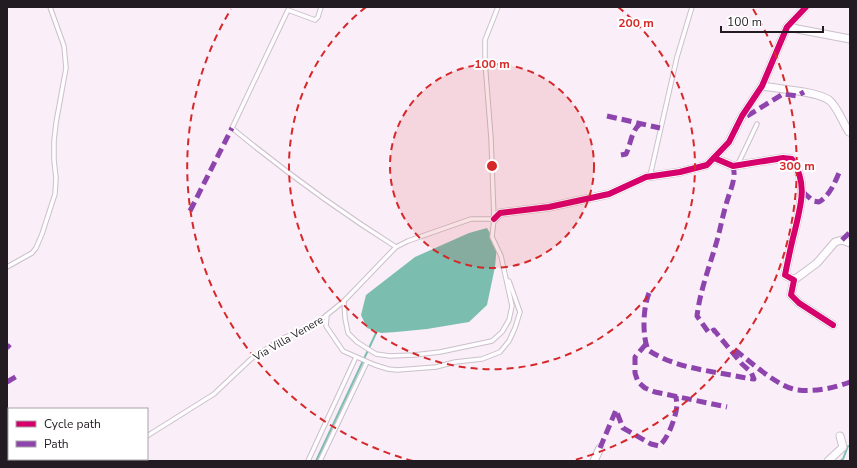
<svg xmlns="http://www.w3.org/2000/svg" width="857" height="468" font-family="'Nunito Sans',sans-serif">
  <rect width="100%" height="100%" fill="#faeef9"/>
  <!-- water -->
  <polygon fill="#7bbeb0" points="487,228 497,245 495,267 487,305 469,322 427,329 396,332 381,333 367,328 361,315 366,295 415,257 469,233"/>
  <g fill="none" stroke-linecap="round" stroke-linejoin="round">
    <!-- stream -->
    <g stroke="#7bbeb0" stroke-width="2">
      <polyline points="316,461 377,331"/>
      <polyline points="840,461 843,459 848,446"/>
    </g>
    <defs>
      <g id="service">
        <path d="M321 7 318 17 315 20 288 10 232 128C284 171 339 211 396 247"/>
        <polyline points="738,164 757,124"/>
        <polyline points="650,176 677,57 692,7"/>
        <polyline points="7,267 32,253 36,248 42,234 55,194 56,178 54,160 54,141 56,123 66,68 64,46 50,7"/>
        <polyline points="344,301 345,318 348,333 357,342 376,354 390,356 414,355 440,352 492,341 502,332 509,320 512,306 501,256 492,237 494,219 491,138 485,62 485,40 498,7"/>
        <polyline points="327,315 326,326 343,351 375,365 388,369 397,370 436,367 455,362 482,359 500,352 509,341 515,328 520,312 509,281"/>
        <polyline points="147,436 214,394 251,359 283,338 307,329 323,318 344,301 396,247 408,241 471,219 494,219"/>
        <polyline points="50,461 60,459"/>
        <polyline points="308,461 356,357"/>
        <polyline points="320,461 367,362"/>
      </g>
      <g id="minor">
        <polyline points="787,27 850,39"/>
        <path d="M762 86C778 89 816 91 829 100 837 106 843 123 849 132L850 131"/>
        <path d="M714 158 733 166 783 158 792 159C808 184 801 204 795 230 791 245 788 260 785 275L794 280 791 295 799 303 833 325"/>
        <polyline points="494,219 500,213 549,207 609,194 646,177 680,172 707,165 729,142 742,116 762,86 787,27 806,7"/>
        <polyline points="794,280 817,263 835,242 842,240 850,243"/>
        <polyline points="594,461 600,448"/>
        <polyline points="828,461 843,447 840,436"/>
      </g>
    </defs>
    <!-- service casing -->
    <use href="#service" stroke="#cac1ca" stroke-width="5.5"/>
    <!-- minor casing -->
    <use href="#minor" stroke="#cac1ca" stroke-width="9"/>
    <!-- service -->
    <use href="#service" stroke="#fefcfe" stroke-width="3.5"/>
    <!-- minor -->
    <use href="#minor" stroke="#fefcfe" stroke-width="7"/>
    <!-- quiet -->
    <g stroke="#8e44ad" stroke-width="5" stroke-dasharray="10 5" stroke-linecap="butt">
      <polyline points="607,116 660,128"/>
      <polyline points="747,116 783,94 797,96 804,92"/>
      <path d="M621 155 626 154C631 144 631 131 640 124"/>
      <path d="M803 192 813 201 819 202C830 195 834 184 839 173"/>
      <polyline points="190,211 232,128"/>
      <polyline points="842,240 850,232"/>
      <path d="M649 293C643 308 642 335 648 350 676 369 714 371 746 378L754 379 751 372 742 364 714 330 709 333 697 316C700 291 709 268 716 244 720 231 722 218 726 205 729 192 737 179 733 166"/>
      <polyline points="646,344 635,357 635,373 638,382 645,388 655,392 727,407"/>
      <polyline points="7,345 10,348"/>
      <path d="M735 350C751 362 779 388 798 390 815 392 834 388 850 382"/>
      <polyline points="7,382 17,376"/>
      <path d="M600 448 616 410 623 428 651 444 659 446C668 439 676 417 677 405 677 402 676 399 676 396"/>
    </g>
    <defs>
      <g id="cycleway">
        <path d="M714 158 733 166 783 158 792 159C808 184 801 204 795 230 791 245 788 260 785 275L794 280 791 295 799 303 833 325"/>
        <polyline points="494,219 500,213 549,207 609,194 646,177 680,172 707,165 729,142 742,116 762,86 787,27 806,7"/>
      </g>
    </defs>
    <!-- cycleway casing -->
    <use href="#cycleway" stroke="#fff" stroke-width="8"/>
    <!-- cycleway -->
    <use href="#cycleway" stroke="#d6006c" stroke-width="6"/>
  </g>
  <!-- distance rings -->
  <circle cx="492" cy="166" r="102" fill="#d62828" fill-opacity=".12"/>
  <g fill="none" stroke="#d62828" stroke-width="2" stroke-dasharray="7 5">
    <circle cx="492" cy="166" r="102"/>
    <path d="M618 7A203 203 0 1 1 366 7"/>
    <path d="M413 461A305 305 0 0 1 231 9M753 9A305 305 0 0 1 571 461"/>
  </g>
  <g text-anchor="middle" stroke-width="4" stroke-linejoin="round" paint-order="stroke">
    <!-- street labels -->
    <g font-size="11" fill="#221b22" stroke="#fff">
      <text transform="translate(288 338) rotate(-30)" y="4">Via Villa Venere</text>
    </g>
  </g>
  <circle cx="492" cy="166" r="6" fill="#d62828" stroke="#fff" stroke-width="2"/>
  <g font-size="12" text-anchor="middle" font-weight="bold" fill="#d62828" stroke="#fff" stroke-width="4" stroke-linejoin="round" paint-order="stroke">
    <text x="636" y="27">200 m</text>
    <text x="492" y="68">100 m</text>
    <text x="797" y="170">300 m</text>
  </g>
  <!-- border -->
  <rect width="857" height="468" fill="none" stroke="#221b22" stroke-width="16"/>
  <!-- legend -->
  <rect x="8" y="408" width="140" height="52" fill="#ffffff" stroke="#a7a4a7"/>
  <rect x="16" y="421" width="20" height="6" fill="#d6006c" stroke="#a7a4a7"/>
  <text x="44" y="428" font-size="12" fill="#221b22">Cycle path</text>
  <rect x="16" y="441" width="20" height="6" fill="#8e44ad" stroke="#a7a4a7"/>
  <text x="44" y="448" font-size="12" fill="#221b22">Path</text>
  <!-- scale -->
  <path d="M721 26v6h102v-6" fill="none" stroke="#221b22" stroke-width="2"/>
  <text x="727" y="26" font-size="12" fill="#221b22" stroke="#ffffff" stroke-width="3" paint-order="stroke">100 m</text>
</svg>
